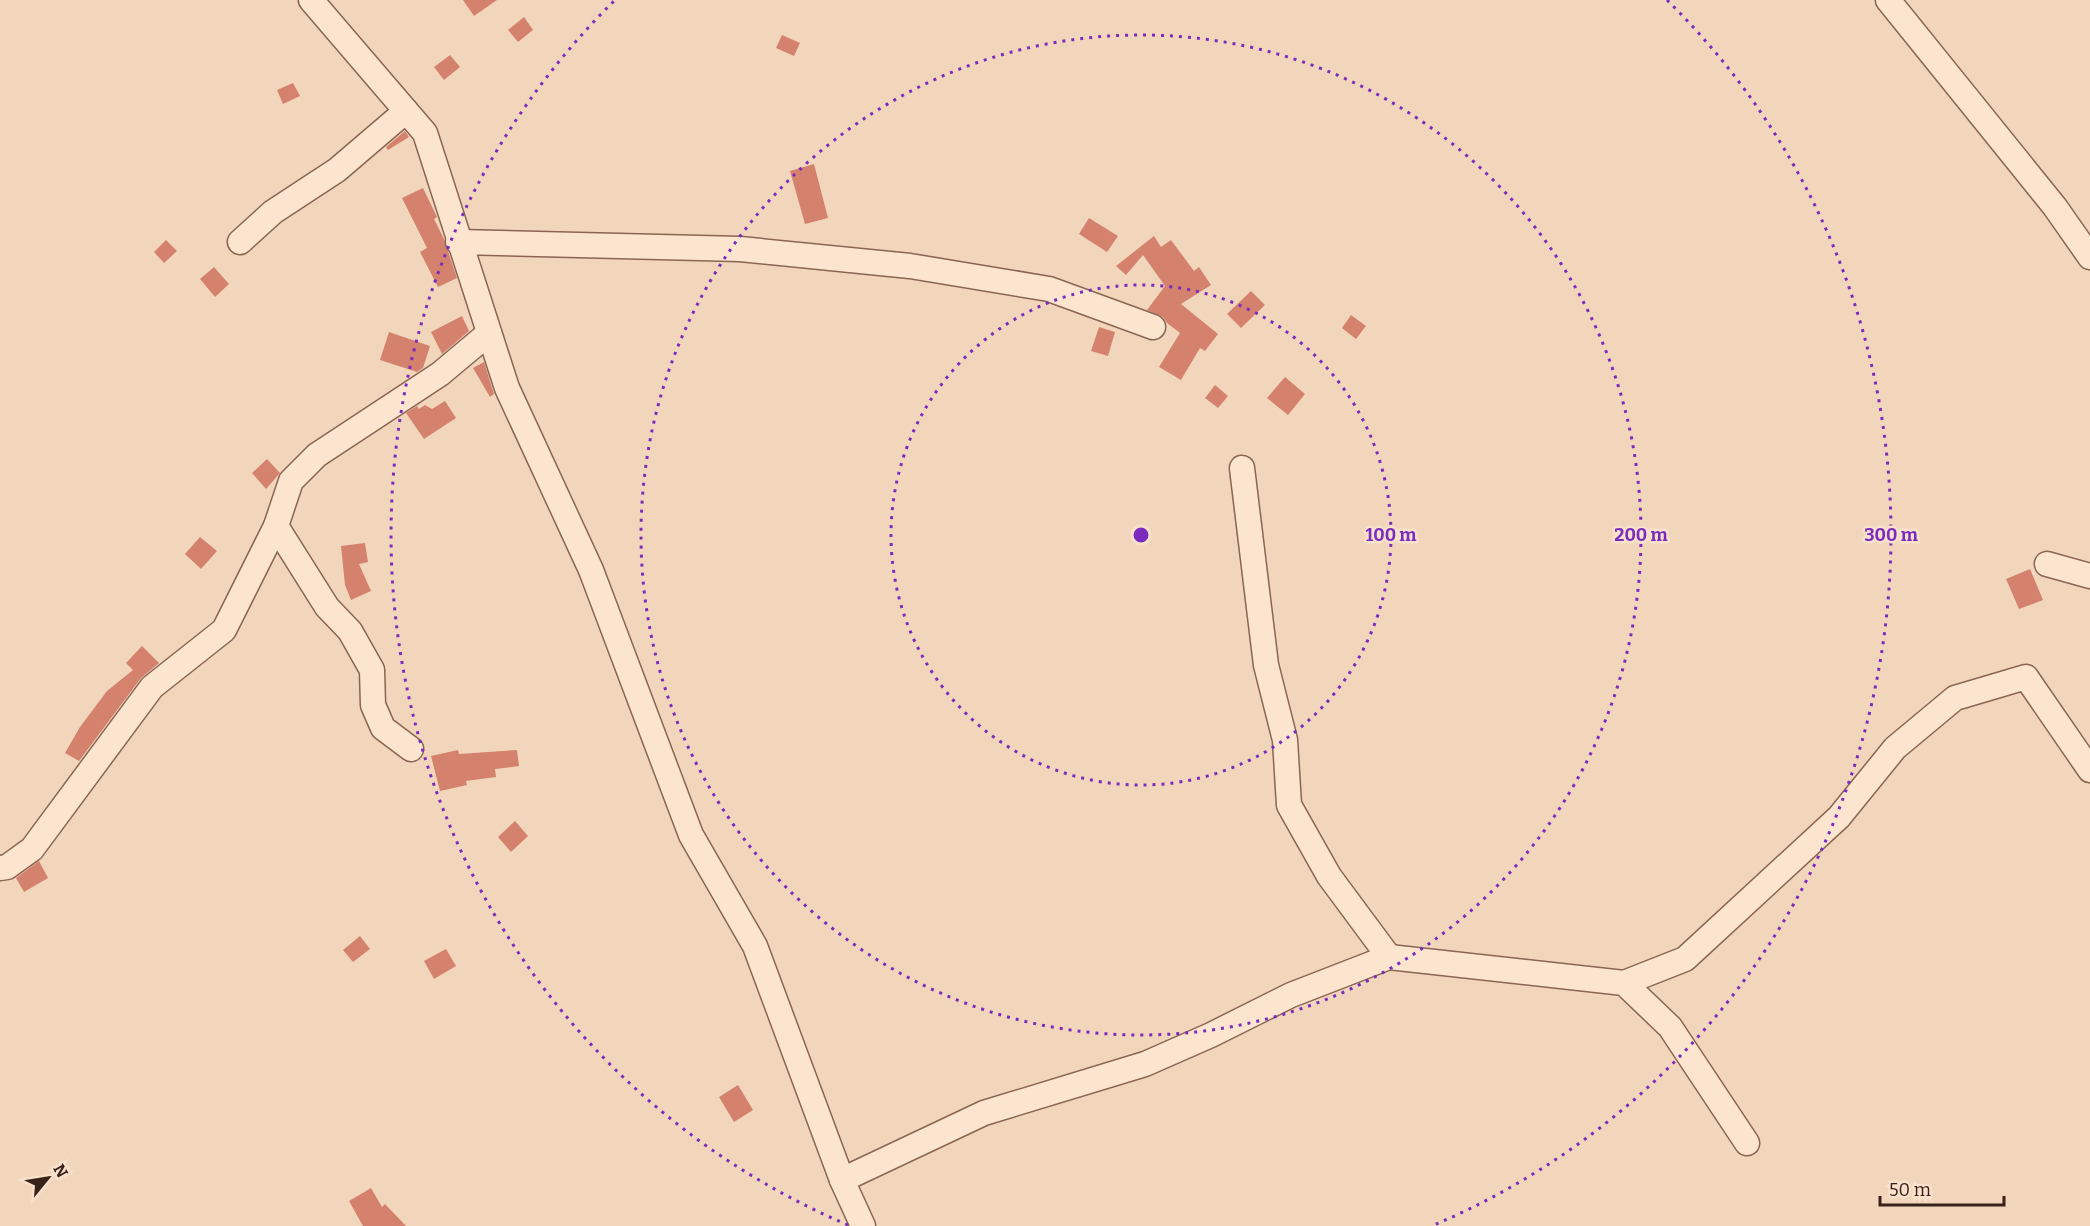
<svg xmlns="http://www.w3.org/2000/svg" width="2090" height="1226" font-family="Bitter,serif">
  <rect width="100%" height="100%" fill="#f2d6bb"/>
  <!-- building -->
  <g fill="#d4826d">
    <polygon points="463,0 497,0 474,16"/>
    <polygon points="524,17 533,30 518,42 508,30"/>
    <polygon points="782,35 800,43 794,56 776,48"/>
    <polygon points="450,55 460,67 444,80 434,67"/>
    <polygon points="293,83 300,96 283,104 277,90"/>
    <polygon points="405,131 409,137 388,150 386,147"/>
    <polygon points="814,164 828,218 805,224 790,171"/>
    <polygon points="423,188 437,217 434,219 444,239 457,278 438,287 420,252 427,248 402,198"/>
    <polygon points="1089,218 1118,236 1107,252 1079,234"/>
    <polygon points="1154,236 1161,247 1171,240 1194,271 1199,267 1211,285 1181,304 1218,334 1205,351 1200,348 1181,380 1159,367 1180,333 1167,323 1163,317 1147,310 1165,286 1143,255 1126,275 1116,266"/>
    <polygon points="166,240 177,251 164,263 154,252"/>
    <polygon points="214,267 229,284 215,297 200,279"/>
    <polygon points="1251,291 1265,305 1241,328 1227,314"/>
    <polygon points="1351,315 1366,326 1356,339 1342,328"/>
    <polygon points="462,316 469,331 442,354 431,332"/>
    <polygon points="1099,327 1115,332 1108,356 1091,351"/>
    <polygon points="389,332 430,346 423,368 417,372 380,360"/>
    <polygon points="484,362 494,394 490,397 473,368"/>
    <polygon points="1285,377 1305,394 1288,415 1267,398"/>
    <polygon points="1215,385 1228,396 1218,408 1205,398"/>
    <polygon points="445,401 456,418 424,439 406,413 417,406 419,409 425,405 432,409"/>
    <polygon points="267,459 280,473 266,489 252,473"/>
    <polygon points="200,537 217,551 201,569 185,554"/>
    <polygon points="365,543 368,562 359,564 371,591 351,600 345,585 341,546"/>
    <polygon points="2030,569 2043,600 2019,609 2006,579"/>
    <polygon points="142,646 159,663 141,678 79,761 65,753 80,727 107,691 133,670 126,663"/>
    <polygon points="458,750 459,754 517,750 519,766 495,769 496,777 466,781 467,785 440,791 431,756"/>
    <polygon points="515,821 528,836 511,852 498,837"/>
    <polygon points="39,861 48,878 24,892 16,878"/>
    <polygon points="360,936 370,949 353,962 343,950"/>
    <polygon points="446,949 456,966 434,979 424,961"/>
    <polygon points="738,1085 753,1110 734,1122 719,1097"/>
    <polygon points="371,1188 382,1207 385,1204 406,1226 363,1226 349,1201"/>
  </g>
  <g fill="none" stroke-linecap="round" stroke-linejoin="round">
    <defs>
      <g id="minor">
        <polyline points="311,0 425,133 507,388 591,570 691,835 755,946 842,1180 863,1226"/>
        <polyline points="1888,0 2055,207 2090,257"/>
        <polyline points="240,242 273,212 337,170 406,111"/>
        <polyline points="458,242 740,249 910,266 1049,289 1153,327"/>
        <polyline points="1242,468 1266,665 1285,740 1289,805 1329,876 1389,957"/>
        <polyline points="276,526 327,607 350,631 372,670 373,705 383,728 411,749"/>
        <polyline points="2047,564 2090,576"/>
        <polyline points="0,868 7,867 32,849 152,687 224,630 276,526 291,481 317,455 440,374 489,333"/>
        <polyline points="1624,983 1685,959 1839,817 1895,748 1955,698 2026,677 2090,770"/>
        <polyline points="842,1180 984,1113 1145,1064 1211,1035 1291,995 1389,957 1624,983 1670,1027 1747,1143"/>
      </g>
    </defs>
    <!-- minor casing -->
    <use href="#minor" stroke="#8a6553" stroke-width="27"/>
    <!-- minor -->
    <use href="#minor" stroke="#fce5cf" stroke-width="24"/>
  </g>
  <!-- distance rings -->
  <g fill="none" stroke="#7b2cbf" stroke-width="3" stroke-dasharray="3 6">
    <circle cx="1141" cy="535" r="250"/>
    <circle cx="1141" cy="535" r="500"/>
    <path d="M848 1225A750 750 0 0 1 615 0M1667 0A750 750 0 0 1 1434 1225"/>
  </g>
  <circle cx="1141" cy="535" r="9" fill="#7b2cbf" stroke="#f8e2cb" stroke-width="3"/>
  <g font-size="18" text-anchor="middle" font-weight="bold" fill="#7b2cbf" stroke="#f8e2cb" stroke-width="5" stroke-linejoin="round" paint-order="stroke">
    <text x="1391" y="541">100 m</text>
    <text x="1641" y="541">200 m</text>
    <text x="1891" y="541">300 m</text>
  </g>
  <!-- north arrow -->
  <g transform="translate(48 1178) rotate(60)" stroke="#f8e2cb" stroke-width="4.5" paint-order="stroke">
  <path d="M0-4.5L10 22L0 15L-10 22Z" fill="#38221a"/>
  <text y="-9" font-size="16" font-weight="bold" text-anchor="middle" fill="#38221a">N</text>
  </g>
  <!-- scale -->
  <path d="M1880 1196v9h124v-9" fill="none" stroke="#38221a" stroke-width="3"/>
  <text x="1889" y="1196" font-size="18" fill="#38221a" stroke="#f8e2cb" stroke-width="4.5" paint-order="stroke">50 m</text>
</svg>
